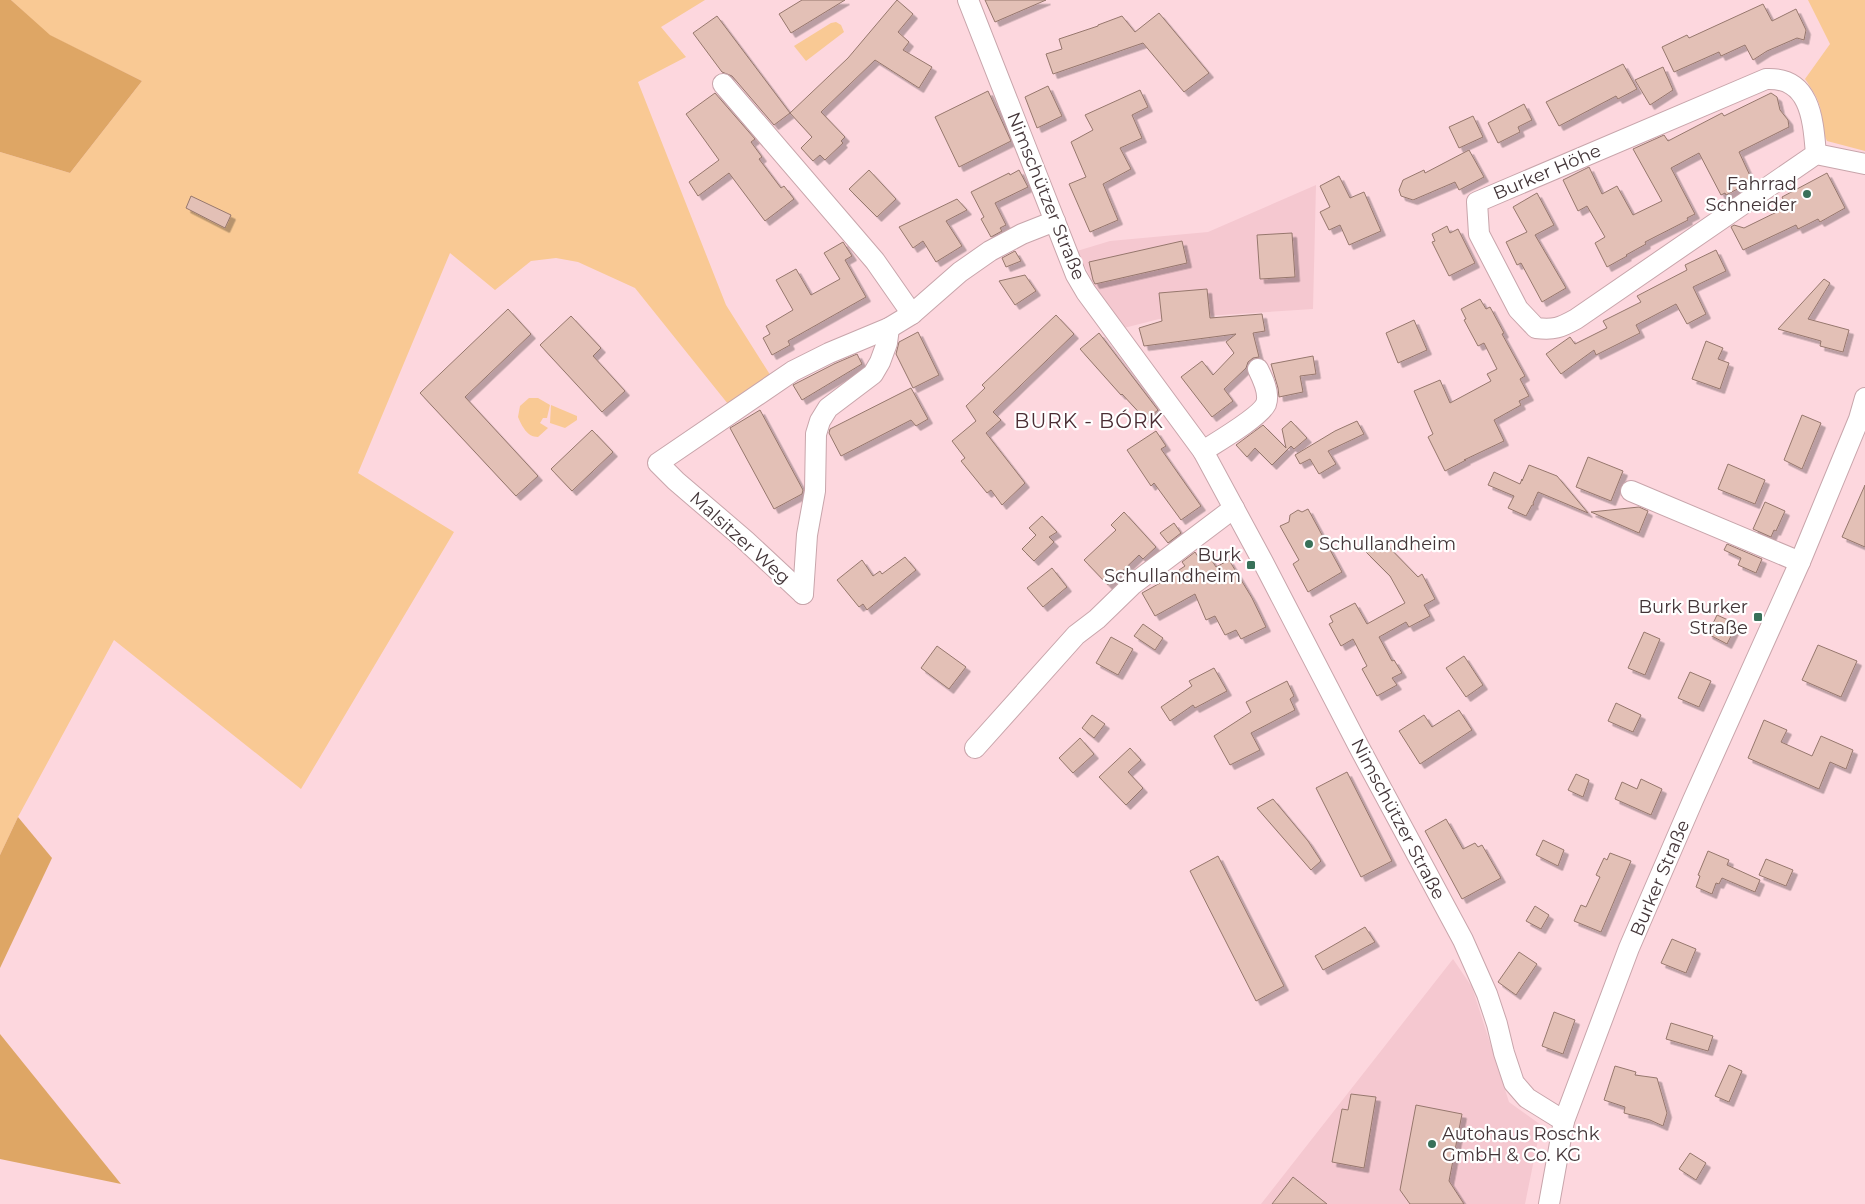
<svg xmlns="http://www.w3.org/2000/svg" width="1865" height="1204" font-family="Montserrat,sans-serif">
  <defs>
    <filter id="shadow"><feDropShadow dx="4.5" dy="4.5" stdDeviation="0" flood-color="#0004"/></filter>
  </defs>
  <rect width="100%" height="100%" fill="#fdd7de"/>
  <!-- built -->
  <g fill="#f5c8d0">
    <polygon points="1316,185 1313,309 1159,319 1124,328 1099,294 1077,251 1110,241 1208,232"/>
    <polygon points="1453,959 1472,987 1509,1102 1541,1125 1525,1204 1261,1204"/>
  </g>
  <!-- green -->
  <g fill="#f9c994">
    <polygon points="11,0 705,0 661,27 686,57 638,82 726,305 774,381 732,409 635,288 578,262 556,258 531,261 495,290 450,253 358,473 454,532 301,789 114,640 18,817 0,855 0,152 70,173 142,81 49,35"/>
    <path d="M1808 0H1865V151L1827 141C1820 126 1823 120 1820 107 1817 96 1811 88 1805 79L1830 44Z"/>
    <polygon points="836,22 841,25 844,32 806,61 794,46 831,23"/>
    <path d="M529 398H538L550 405 547 418H543L540 423 548 428 538 437C527 437 522 426 518 417L520 406Z"/>
    <polygon points="551,405 577,416 577,420 565,428 550,423"/>
  </g>
  <!-- forest -->
  <g fill="#dea665">
    <polygon points="0,0 11,0 50,35 142,81 70,173 0,152"/>
    <polygon points="18,817 52,858 0,968 0,855"/>
    <polygon points="0,1034 121,1184 0,1159"/>
  </g>
  <!-- building -->
  <g fill="#e3c0b6" stroke="#96776d" filter="url(#shadow)">
    <polygon points="802,0 845,0 791,33 779,14"/>
    <polygon points="897,0 913,14 898,32 909,42 903,50 932,67 919,88 875,60 821,112 845,137 841,141 843,143 825,160 820,155 813,161 801,148 812,137 790,113 848,58"/>
    <polygon points="985,0 1046,0 995,22"/>
    <polygon points="1763,4 1772,21 1796,9 1806,30 1804,40 1797,38 1767,51 1753,60 1745,45 1721,56 1719,52 1674,72 1662,47 1687,35 1689,38"/>
    <polygon points="1159,13 1209,73 1184,92 1143,43 1053,74 1046,54 1062,49 1059,39 1098,26 1098,25 1122,16 1135,32"/>
    <polygon points="717,16 790,113 774,125 732,76 722,72 693,33"/>
    <polygon points="1623,64 1637,89 1618,99 1616,96 1559,126 1546,102"/>
    <polygon points="1663,67 1673,90 1650,105 1635,80"/>
    <polygon points="1048,86 1062,116 1037,128 1025,97"/>
    <polygon points="1140,90 1148,107 1132,115 1142,138 1120,148 1131,169 1103,184 1118,220 1090,232 1069,184 1086,177 1071,142 1093,130 1085,115"/>
    <polygon points="988,91 1011,141 959,167 935,117"/>
    <polygon points="715,93 755,139 751,142 762,157 759,159 781,188 784,186 794,199 765,221 729,173 698,196 689,182 719,160 686,114"/>
    <polygon points="1771,93 1777,97 1780,110 1788,120 1789,127 1739,152 1752,180 1744,184 1745,185 1726,195 1725,193 1721,195 1699,153 1671,168 1695,214 1687,218 1688,220 1645,242 1646,244 1626,255 1627,256 1607,267 1595,243 1605,237 1587,206 1578,211 1563,180 1589,167 1602,194 1617,186 1633,215 1662,201 1633,149 1664,135 1668,141 1722,113 1724,116"/>
    <polygon points="1524,104 1532,120 1518,127 1520,132 1498,143 1488,123"/>
    <polygon points="1473,116 1483,137 1459,148 1449,127"/>
    <polygon points="1469,150 1484,177 1459,190 1455,182 1413,200 1401,196 1399,190 1403,180 1424,170 1425,173"/>
    <polygon points="869,170 896,199 877,217 849,189"/>
    <polygon points="1019,170 1028,187 995,203 1006,225 1000,228 1002,231 991,237 981,219 984,217 971,192 1009,173 1010,175"/>
    <polygon points="1827,173 1845,208 1820,222 1818,219 1798,229 1796,225 1743,250 1731,227 1734,225 1744,228 1787,207 1782,197"/>
    <polygon points="1339,176 1350,198 1364,192 1381,231 1349,245 1340,225 1329,230 1320,212 1330,207 1320,186"/>
    <polygon points="1537,193 1554,225 1535,235 1566,288 1542,302 1521,263 1517,265 1506,242 1527,232 1513,207"/>
    <polygon points="191,196 231,215 225,228 186,208"/>
    <polygon points="957,199 967,210 946,221 962,246 936,262 923,241 913,248 899,227"/>
    <polygon points="1447,226 1450,233 1458,229 1475,263 1449,276 1432,242 1435,241 1432,234"/>
    <polygon points="1292,233 1295,277 1260,279 1257,235"/>
    <polygon points="1182,241 1187,263 1095,284 1093,280 1089,262"/>
    <polygon points="843,242 852,256 845,260 866,297 788,341 790,345 772,355 763,338 770,334 766,326 793,310 776,280 796,269 811,295 840,279 824,253"/>
    <polygon points="1716,250 1726,271 1693,287 1706,314 1687,324 1676,304 1636,325 1640,333 1596,355 1594,350 1561,374 1546,354 1570,337 1575,344 1607,328 1603,321 1641,302 1637,296 1687,270 1685,265"/>
    <polygon points="1015,251 1021,261 1006,267 1002,258"/>
    <polygon points="1025,275 1036,291 1015,305 999,281"/>
    <polygon points="1824,279 1830,283 1808,319 1849,330 1843,352 1820,346 1821,341 1778,329"/>
    <polygon points="1207,289 1210,318 1262,314 1265,331 1253,333 1259,357 1253,358 1248,362 1246,368 1224,389 1233,401 1212,417 1181,377 1202,361 1213,375 1234,353 1226,342 1236,334 1144,346 1139,328 1162,321 1159,293"/>
    <polygon points="1480,299 1486,309 1490,307 1504,333 1502,334 1525,376 1520,379 1529,396 1519,401 1521,405 1494,420 1504,441 1464,460 1466,460 1445,471 1428,437 1433,434 1414,391 1440,380 1450,403 1491,381 1487,374 1497,369 1484,343 1478,346 1464,320 1466,319 1461,309"/>
    <polygon points="508,309 531,334 465,397 538,476 516,496 420,393"/>
    <polygon points="1056,315 1074,334 993,412 1001,420 986,433 1025,483 1002,505 991,490 987,493 961,461 965,458 952,441 976,421 966,406 985,388 982,385"/>
    <polygon points="571,316 601,348 593,356 625,391 602,412 540,345"/>
    <polygon points="1414,320 1427,350 1398,363 1386,333"/>
    <polygon points="918,332 939,375 913,388 896,354 899,342"/>
    <polygon points="1099,333 1158,410 1146,420 1122,394 1121,395 1080,349"/>
    <polygon points="1706,341 1723,348 1718,359 1729,363 1720,389 1692,379"/>
    <polygon points="857,354 862,364 802,400 793,385 834,364"/>
    <polygon points="1313,356 1316,374 1300,376 1303,392 1279,397 1278,388 1271,364"/>
    <polygon points="911,388 928,419 916,426 911,420 841,456 829,433 830,429"/>
    <polygon points="760,410 803,490 802,494 774,509 730,428"/>
    <polygon points="1802,415 1821,423 1802,469 1784,460"/>
    <polygon points="1291,421 1307,438 1294,449 1291,446 1272,465 1255,448 1247,457 1236,445 1263,425 1286,448 1282,429"/>
    <polygon points="1357,421 1364,434 1328,451 1336,464 1319,474 1310,459 1300,464 1295,455 1335,431"/>
    <polygon points="592,430 613,452 572,491 551,469"/>
    <polygon points="1156,431 1166,446 1161,449 1201,506 1181,520 1154,483 1151,486 1127,450"/>
    <polygon points="1588,457 1623,471 1611,501 1576,487"/>
    <polygon points="1728,464 1765,480 1755,504 1718,489"/>
    <polygon points="1529,465 1557,476 1588,513 1538,492 1533,503 1534,505 1532,505 1526,516 1508,508 1514,496 1488,485 1494,472 1520,484 1522,479 1522,481"/>
    <polygon points="1865,485 1865,547 1842,537"/>
    <polygon points="1765,502 1785,511 1776,531 1774,530 1771,537 1753,529"/>
    <polygon points="1639,507 1648,511 1639,533 1591,512"/>
    <polygon points="1308,509 1342,572 1308,592 1293,564 1299,560 1280,526 1289,522 1290,515 1298,510 1302,512"/>
    <polygon points="1124,512 1156,547 1143,559 1139,555 1108,585 1084,560 1116,530 1111,525"/>
    <polygon points="1042,516 1057,532 1049,537 1054,542 1034,561 1022,549 1036,535 1029,528"/>
    <polygon points="1174,523 1181,533 1168,543 1160,533"/>
    <polygon points="1380,538 1418,577 1422,574 1435,599 1424,605 1430,616 1409,627 1406,622 1379,637 1392,661 1394,660 1402,673 1392,678 1397,685 1377,696 1362,669 1367,666 1353,639 1341,646 1329,624 1333,622 1330,616 1355,603 1367,624 1405,603 1390,576 1366,552"/>
    <polygon points="1727,544 1762,559 1756,573 1738,565 1741,558 1724,550"/>
    <polygon points="1195,552 1199,558 1207,553 1216,567 1229,560 1252,598 1266,627 1241,639 1236,630 1225,635 1215,616 1206,620 1195,594 1155,616 1142,593 1180,572 1179,570 1185,566 1182,562"/>
    <polygon points="905,557 916,570 867,610 863,604 859,607 837,580 862,560 873,576 880,571 882,574"/>
    <polygon points="1052,568 1067,587 1043,607 1027,588"/>
    <polygon points="1717,615 1737,624 1727,644 1708,634"/>
    <polygon points="1143,624 1163,638 1155,650 1134,636"/>
    <polygon points="1644,632 1660,639 1645,675 1628,668"/>
    <polygon points="1111,637 1133,649 1118,675 1096,663"/>
    <polygon points="1818,645 1857,661 1841,697 1802,680"/>
    <polygon points="937,646 966,667 949,689 921,668"/>
    <polygon points="1464,656 1483,685 1466,697 1446,668"/>
    <polygon points="1214,668 1227,691 1195,708 1193,705 1170,721 1161,707 1192,686 1189,681"/>
    <polygon points="1690,672 1711,681 1699,707 1678,698"/>
    <polygon points="1287,681 1294,696 1290,699 1295,710 1251,733 1260,750 1230,765 1214,736 1251,712 1246,702"/>
    <polygon points="1616,703 1641,715 1633,732 1608,721"/>
    <polygon points="1459,710 1472,730 1420,764 1399,731 1424,715 1432,727"/>
    <polygon points="1092,715 1105,724 1094,738 1082,728"/>
    <polygon points="1764,720 1787,730 1781,742 1812,756 1821,736 1853,750 1846,769 1830,762 1819,789 1748,758"/>
    <polygon points="1080,738 1094,754 1073,773 1059,758"/>
    <polygon points="1130,748 1141,760 1128,772 1143,788 1126,805 1099,777"/>
    <polygon points="1347,772 1392,861 1361,877 1316,788"/>
    <polygon points="1576,774 1589,780 1583,797 1568,790"/>
    <polygon points="1641,779 1662,789 1651,815 1615,799 1622,782 1637,789"/>
    <polygon points="1273,799 1308,841 1321,861 1311,870 1257,808"/>
    <polygon points="1446,819 1463,849 1475,843 1478,847 1482,845 1501,878 1462,899 1425,831"/>
    <polygon points="1543,840 1564,850 1558,866 1536,855"/>
    <polygon points="1708,851 1729,860 1727,865 1760,880 1755,892 1722,878 1719,884 1716,883 1712,894 1696,887 1700,876 1698,875"/>
    <polygon points="1610,853 1631,861 1601,932 1574,921 1581,905 1586,907 1600,877 1596,875 1604,858 1607,860"/>
    <polygon points="1218,856 1284,986 1256,1001 1190,871"/>
    <polygon points="1766,859 1793,870 1786,886 1759,875"/>
    <polygon points="1535,906 1549,915 1541,929 1526,921"/>
    <polygon points="1365,927 1375,942 1323,970 1315,956"/>
    <polygon points="1672,939 1696,949 1686,973 1661,963"/>
    <polygon points="1519,952 1537,964 1516,995 1498,982"/>
    <polygon points="1554,1012 1575,1020 1563,1054 1542,1046"/>
    <polygon points="1671,1023 1713,1036 1708,1051 1666,1039"/>
    <polygon points="1729,1065 1742,1071 1729,1102 1715,1096"/>
    <polygon points="1615,1066 1636,1072 1635,1075 1657,1078 1667,1113 1663,1126 1650,1120 1624,1113 1625,1107 1604,1100"/>
    <polygon points="1351,1094 1376,1097 1364,1168 1332,1162 1342,1109 1348,1110"/>
    <polygon points="1416,1105 1462,1114 1449,1181 1464,1204 1410,1204 1400,1190"/>
    <polygon points="1690,1153 1706,1163 1696,1180 1679,1169"/>
    <polygon points="1293,1177 1327,1204 1272,1204"/>
  </g>
  <g fill="none" stroke-linecap="round" stroke-linejoin="round">
    <defs>
      <g id="minor">
        <polyline points="968,0 1076,275 1086,292 1203,451 1263,562 1359,747 1463,940 1487,994 1497,1024 1504,1053 1514,1083 1527,1098 1564,1121"/>
        <polyline points="723,84 875,261 912,314"/>
        <path d="M1816 154C1813 120 1811 77 1766 79L1477 202 1479 234 1518 309 1536 328C1554 330 1560 328 1576 319L1816 154 1865 164"/>
        <path d="M1203 451C1217 442 1260 417 1266 404 1270 393 1263 379 1258 369"/>
        <polyline points="1631,491 1800,562"/>
        <polyline points="803,594 745,540 676,481 658,463 793,371 829,353 889,328 912,314 960,272 990,251 1022,234 1055,221"/>
        <polyline points="803,594 807,535 815,491 816,434 820,421 828,408 873,374 880,362 887,343 889,328"/>
        <polyline points="975,748 1076,635 1097,619 1132,585 1234,508"/>
        <polyline points="1549,1204 1564,1121 1629,948 1693,800 1800,562 1859,419 1865,398"/>
      </g>
    </defs>
    <!-- minor casing -->
    <use href="#minor" stroke="#c8a5ab" stroke-width="22"/>
    <!-- minor -->
    <use href="#minor" stroke="#fff" stroke-width="20"/>
  </g>
  <!-- markers -->
  <g fill="#387159" stroke="#fff" stroke-width="2">
    <circle cx="1807" cy="194" r="5"/>
    <circle cx="1309" cy="544" r="5"/>
    <rect x="1246" y="560" width="10" height="10" rx="2.5"/>
    <rect x="1753" y="612" width="10" height="10" rx="2.5"/>
    <circle cx="1432" cy="1144" r="5"/>
  </g>
  <g text-anchor="middle" stroke-width="4.5" stroke-linejoin="round" paint-order="stroke">
    <!-- street labels -->
    <g font-size="18" fill="#433538" stroke="#fff">
      <text transform="translate(1547 172) rotate(-23)" y="6">Burker Höhe</text>
      <text transform="translate(1046 196) rotate(68)" y="6">Nimschützer Straße</text>
      <text transform="translate(740 538) rotate(42)" y="6">Malsitzer Weg</text>
      <text transform="translate(1398 819) rotate(62)" y="6">Nimschützer Straße</text>
      <text transform="translate(1660 878) rotate(-67)" y="6">Burker Straße</text>
    </g>
    <!-- poi labels -->
    <g font-size="18" fill="#433538" stroke="#fff" text-anchor="end">
      <text x="1797" y="190">Fahrrad<tspan x="1797" dy="21">Schneider</tspan></text>
      <text x="1319" y="550" text-anchor="start">Schullandheim</text>
      <text x="1241" y="561">Burk<tspan x="1241" dy="21">Schullandheim</tspan></text>
      <text x="1748" y="613">Burk Burker<tspan x="1748" dy="21">Straße</tspan></text>
      <text x="1442" y="1140" text-anchor="start">Autohaus Roschk<tspan x="1442" dy="21">GmbH &amp; Co. KG</tspan></text>
    </g>
    <!-- quarter labels -->
    <g font-size="20" letter-spacing="1" fill="#4a2d33" stroke="#fff">
      <text x="1089" y="428">BURK - BÓRK</text>
    </g>
  </g>
</svg>
